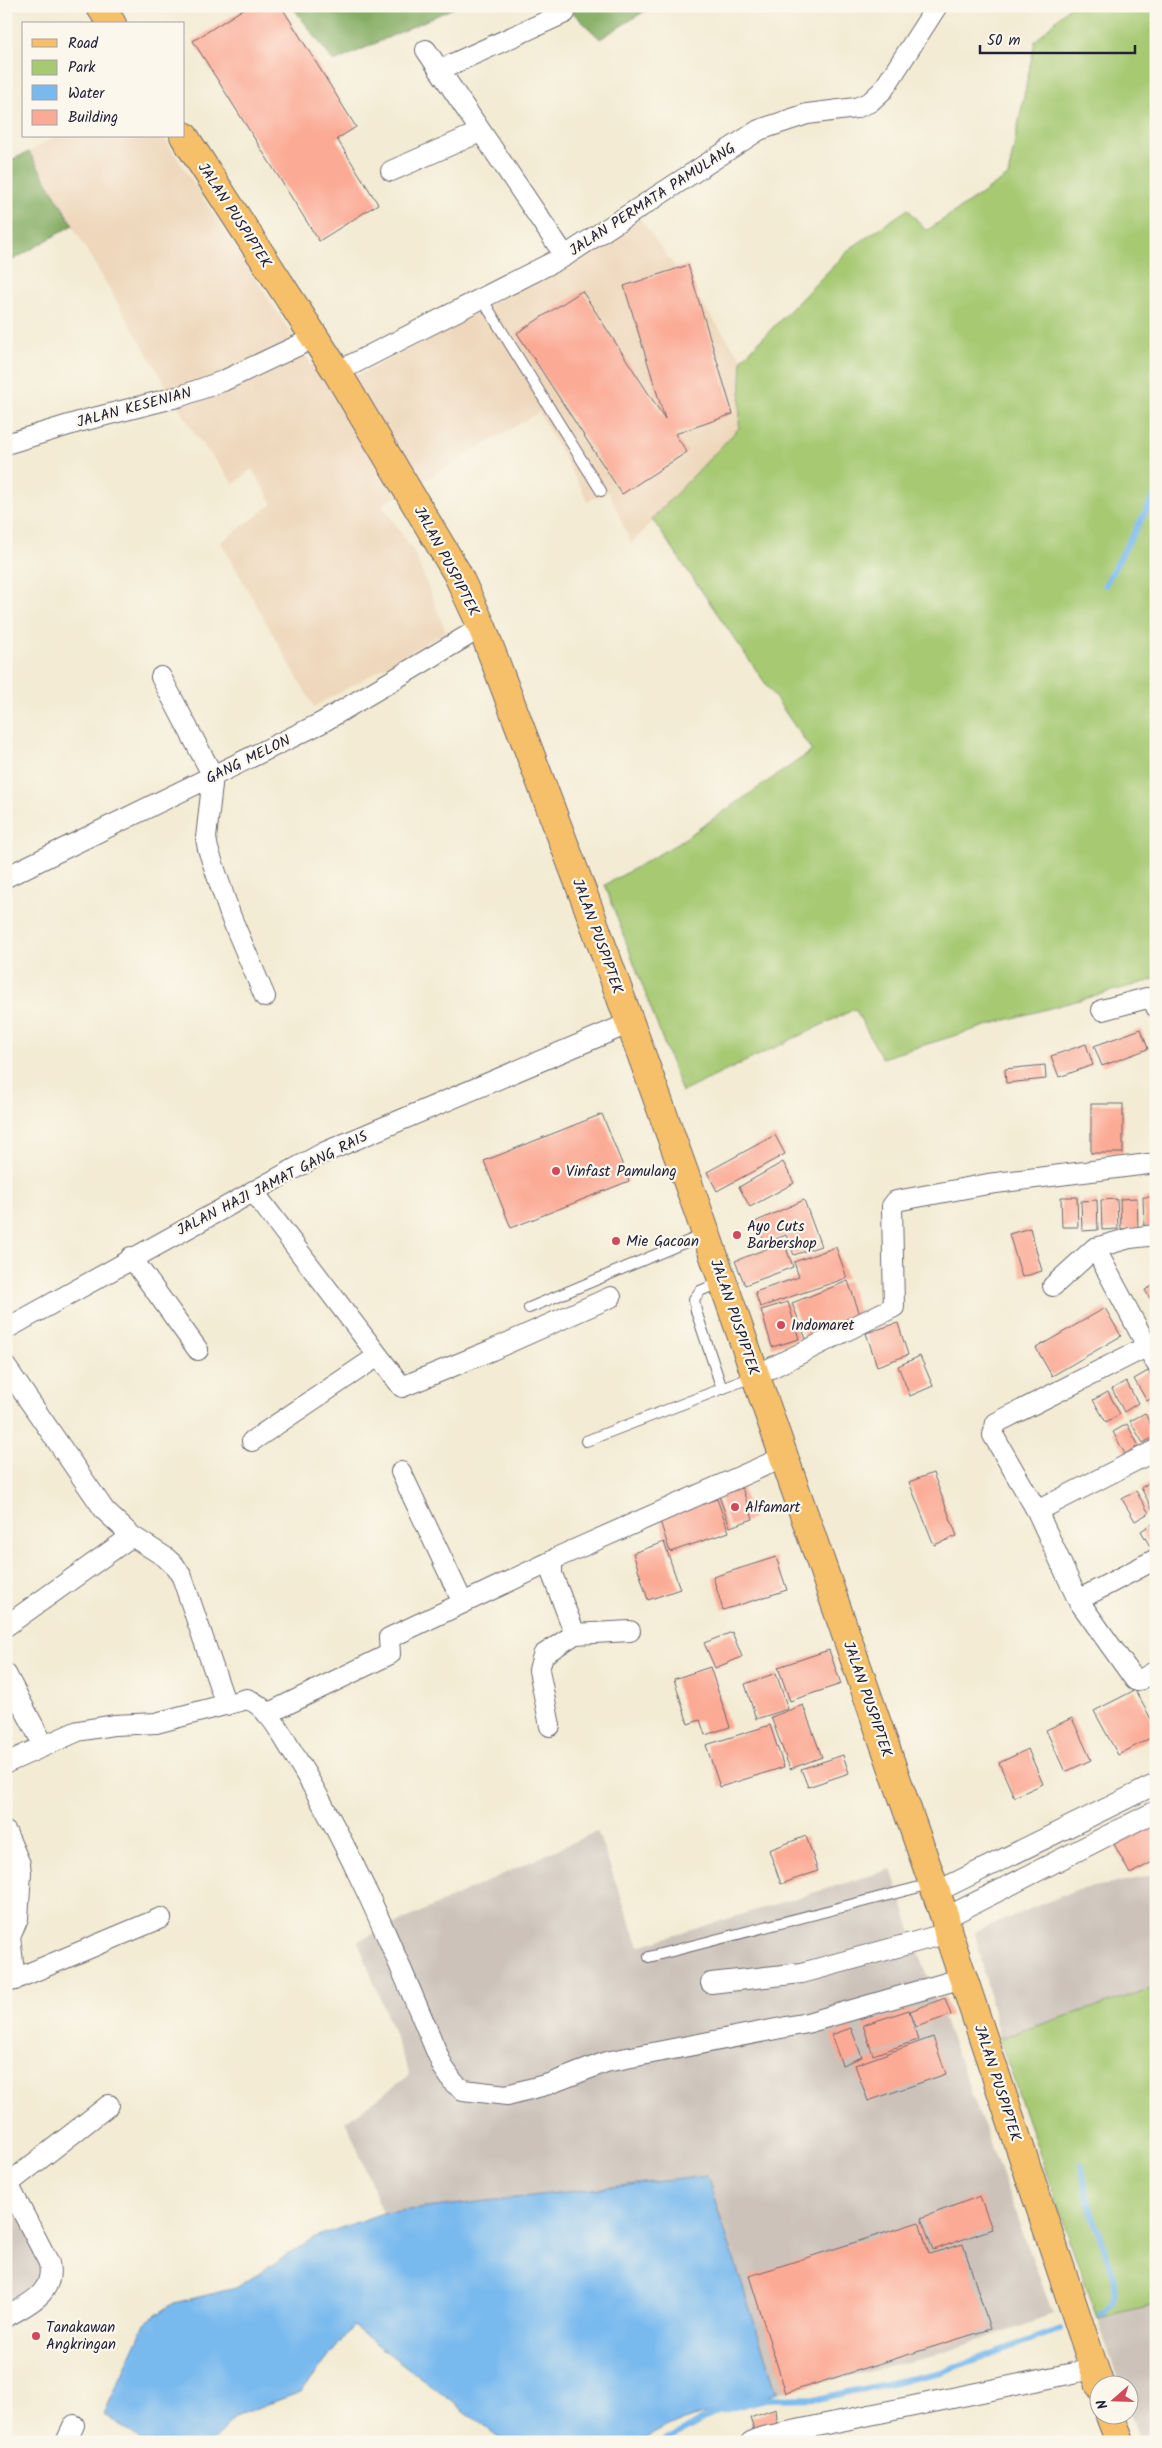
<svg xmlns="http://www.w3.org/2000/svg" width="1162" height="2448" font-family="Kalam,sans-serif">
  <rect width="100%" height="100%" fill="#fbf7ec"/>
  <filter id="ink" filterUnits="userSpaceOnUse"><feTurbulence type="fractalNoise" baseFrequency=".02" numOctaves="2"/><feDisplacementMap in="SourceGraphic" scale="10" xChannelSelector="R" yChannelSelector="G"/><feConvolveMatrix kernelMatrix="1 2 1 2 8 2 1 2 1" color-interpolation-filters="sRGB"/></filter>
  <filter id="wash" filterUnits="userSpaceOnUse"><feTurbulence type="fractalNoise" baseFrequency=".0096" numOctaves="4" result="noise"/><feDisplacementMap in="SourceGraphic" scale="20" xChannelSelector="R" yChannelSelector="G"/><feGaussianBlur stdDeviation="1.12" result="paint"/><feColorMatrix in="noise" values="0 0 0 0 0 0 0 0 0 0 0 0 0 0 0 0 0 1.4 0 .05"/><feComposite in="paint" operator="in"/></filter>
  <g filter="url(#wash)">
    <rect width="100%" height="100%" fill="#f3ebd3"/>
    <!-- built -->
    <polygon fill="#eed7bb" points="57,136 163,136 312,366 360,375 550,271 635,212 742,359 739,428 631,544 609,492 588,501 539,412 382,505 415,554 446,632 314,707 221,542 273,504 252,469 234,484 196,436 29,152"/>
    <!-- industrial -->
    <g fill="#ccc2b9">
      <polygon points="597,1831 639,1946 891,1869 914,1939 1053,2314 934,2356 777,2393 707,2176 383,2213 346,2121 410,2075 358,1941"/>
      <polygon points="1156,1875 1156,1987 999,2038 975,1932 1073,1891"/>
      <polygon points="6,2195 42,2251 36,2308 6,2327"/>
      <polygon points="1156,2304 1156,2442 1140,2442 1130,2412 1130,2386 1120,2385 1097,2318"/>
    </g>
    <!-- green -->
    <g fill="#a6c972" stroke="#647656">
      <polygon points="1070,6 1156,6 1156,979 999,1022 882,1058 855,1009 682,1092 605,885 675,845 812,751 652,519 739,428 742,359 851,248 908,209 926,231 1008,176 1035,41"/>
      <polygon points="1156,1987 1156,2304 1097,2318 999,2038"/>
    </g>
    <!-- forest -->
    <g fill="#84ad64" stroke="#536850">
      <polygon points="292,6 458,6 334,62"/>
      <polygon points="566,6 653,6 600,39"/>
      <polygon points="29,152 73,225 6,264 6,162"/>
    </g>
    <!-- water -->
    <polygon fill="#79baee" stroke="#4e6e94" points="707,2176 777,2393 670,2425 638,2442 505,2442 353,2326 301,2392 235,2416 212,2442 143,2442 104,2414 146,2322 174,2303 236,2288 315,2237 383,2213"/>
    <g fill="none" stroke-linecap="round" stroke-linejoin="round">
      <!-- stream -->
      <g stroke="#79baee" stroke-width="6">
        <polyline points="1105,585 1156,493"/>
        <polyline points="1081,2164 1088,2201 1115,2280 1114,2302 1100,2314"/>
        <polyline points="663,2442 719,2411 765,2399 821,2398 941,2372 1061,2329"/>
      </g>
    </g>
    <g id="blocks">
      <!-- building -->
      <g fill="#fbaa95">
        <polygon points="248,6 281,6 356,127 337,139 378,204 319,241 193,41"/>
        <polygon points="688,265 733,414 675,434 687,452 622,494 517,333 582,291 665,419 624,286"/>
        <polygon points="1141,1029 1148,1049 1102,1066 1094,1046"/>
        <polygon points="1086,1044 1093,1065 1059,1077 1051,1056"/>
        <polygon points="1045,1065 1046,1079 1006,1083 1005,1069"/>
        <rect x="1091" y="1104" width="32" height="49"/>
        <polygon points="602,1114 629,1181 511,1228 484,1161"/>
        <polygon points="775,1135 785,1154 717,1191 707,1172"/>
        <polygon points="783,1162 794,1183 750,1207 739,1187"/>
        <polygon points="1061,1197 1077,1197 1078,1227 1062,1227"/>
        <polygon points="1143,1197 1156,1197 1156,1227 1144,1227"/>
        <polygon points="1137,1198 1138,1228 1121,1229 1120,1199"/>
        <polygon points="1117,1199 1118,1229 1102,1230 1101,1200"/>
        <polygon points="804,1200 821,1246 794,1255 786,1235 765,1243 755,1222"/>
        <polygon points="1097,1200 1098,1230 1082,1231 1081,1201"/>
        <polygon points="1030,1228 1042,1271 1022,1277 1009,1234"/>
        <polygon points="784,1242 793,1267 745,1285 735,1261"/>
        <polygon points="836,1247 847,1278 760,1307 755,1292 799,1277 794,1262"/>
        <polygon points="848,1281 861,1317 806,1339 792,1303"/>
        <polygon points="1156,1284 1156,1308 1145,1290"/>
        <polygon points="788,1302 799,1339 772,1347 761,1310"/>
        <polygon points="1105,1308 1121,1336 1052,1376 1036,1348"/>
        <polygon points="898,1323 908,1355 877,1366 866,1333"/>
        <polygon points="920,1356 933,1386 910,1396 898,1366"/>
        <polygon points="1148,1371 1156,1383 1156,1396 1147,1401 1134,1379"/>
        <polygon points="1126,1381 1138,1403 1124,1412 1112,1389"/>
        <polygon points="1108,1392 1120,1414 1106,1422 1093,1400"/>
        <polygon points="1145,1413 1156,1436 1143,1443 1130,1421"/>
        <polygon points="1127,1424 1139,1446 1125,1454 1113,1432"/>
        <polygon points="933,1473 957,1536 934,1545 909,1482"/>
        <polygon points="1155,1479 1156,1508 1153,1510 1141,1488"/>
        <polygon points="742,1488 753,1519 730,1527 719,1496"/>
        <polygon points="1136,1491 1149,1513 1135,1521 1122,1499"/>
        <polygon points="717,1499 729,1532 670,1552 659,1518"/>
        <polygon points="1155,1522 1156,1552 1154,1553 1141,1531"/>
        <polygon points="664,1542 680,1589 648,1600 633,1553"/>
        <polygon points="776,1557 787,1590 723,1610 713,1577"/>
        <polygon points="732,1632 742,1657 715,1668 704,1643"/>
        <polygon points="829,1650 841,1684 790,1701 778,1667"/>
        <polygon points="710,1667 730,1727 705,1735 700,1720 688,1724 674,1679"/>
        <polygon points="776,1673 788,1709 756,1719 745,1684"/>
        <polygon points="1135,1690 1156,1728 1156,1735 1118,1755 1094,1711"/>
        <polygon points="803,1705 822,1757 790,1769 771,1717"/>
        <polygon points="1072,1718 1091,1760 1065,1772 1046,1730"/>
        <polygon points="770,1725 784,1767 720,1787 706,1745"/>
        <polygon points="1028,1749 1043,1784 1014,1797 999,1763"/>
        <polygon points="843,1755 849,1773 808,1787 801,1769"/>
        <polygon points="1156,1822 1156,1860 1130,1874 1114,1844"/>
        <polygon points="806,1836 818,1871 781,1884 769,1850"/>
        <polygon points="945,1998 951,2015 916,2027 910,2011"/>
        <polygon points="909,2010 918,2040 873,2055 863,2025"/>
        <polygon points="851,2028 862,2057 842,2065 831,2035"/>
        <polygon points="933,2037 946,2074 868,2101 855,2065"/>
        <polygon points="980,2196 992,2229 933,2250 921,2218"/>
        <polygon points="919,2222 929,2254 963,2244 990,2329 786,2393 749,2276"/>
        <polygon points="776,2409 779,2442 758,2442 750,2418"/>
      </g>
    </g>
  </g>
  <g filter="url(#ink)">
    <use href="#blocks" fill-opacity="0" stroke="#6b6870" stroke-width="1"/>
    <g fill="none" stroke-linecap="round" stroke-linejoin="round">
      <defs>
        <g id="lane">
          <polyline points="482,299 601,491"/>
          <polyline points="721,1282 700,1291 694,1299 696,1311 722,1389"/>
          <polyline points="529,1308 705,1234"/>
          <polyline points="586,1441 755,1376"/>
          <polyline points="649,1957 931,1884"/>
        </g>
        <g id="street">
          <polyline points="426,50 565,256"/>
          <polyline points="439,70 565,13"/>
          <polyline points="391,171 480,132"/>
          <polyline points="337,372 565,256 759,130 807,114 856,108 870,102 883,90 937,6"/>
          <polyline points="6,444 82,421 181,396 223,381 314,338"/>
          <polyline points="161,677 213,776 206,838 208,849 231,917 265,997"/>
          <polyline points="6,877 321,723 482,627"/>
          <polyline points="1102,1010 1147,998 1155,1003 1156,1007"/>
          <polyline points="253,1191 402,1387 492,1350 611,1297"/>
          <polyline points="1095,1248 1156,1363"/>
          <polyline points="131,1257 198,1350"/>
          <polyline points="1053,1286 1095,1248 1130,1238 1156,1235"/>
          <polyline points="6,1329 323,1153 630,1023"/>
          <polyline points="1146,1347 996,1423 993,1435 1037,1511 1078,1600 1135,1680 1138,1681 1156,1671"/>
          <polyline points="6,1367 105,1511 132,1536 165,1557 175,1566 182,1577 226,1705"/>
          <polyline points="755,1376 894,1307 892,1206 896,1201 988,1184 1156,1163"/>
          <polyline points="252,1441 378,1356"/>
          <polyline points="1037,1511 1156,1450"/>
          <polyline points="1078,1600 1156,1559"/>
          <polyline points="463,1603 552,1561"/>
          <polyline points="6,1626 132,1536"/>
          <polyline points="575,1634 552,1574 552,1561 558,1557 784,1457"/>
          <polyline points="6,1674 44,1746"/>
          <polyline points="267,1714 390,1654 389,1638 463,1603 401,1472"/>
          <polyline points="550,1726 539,1670 543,1655 575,1634 630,1631"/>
          <path d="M6 1763 78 1731 114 1725 156 1723 247 1699C269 1706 283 1738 295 1756 355 1855 398 1961 443 2067L454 2083 463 2090 507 2095 549 2084 606 2062 807 2023 963 1978"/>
          <polyline points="6,1832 20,1864 21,1873 18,1918 10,1937 15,1980"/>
          <polyline points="936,1892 1156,1784"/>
          <polyline points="945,1918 1156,1811"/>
          <polyline points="6,1983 161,1918"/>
          <polyline points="711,1983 802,1973 948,1933"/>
          <path d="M6 2180 49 2263C55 2294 28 2304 6 2317"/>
          <polyline points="8,2184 109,2105"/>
          <polyline points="66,2442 74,2425"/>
          <polyline points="751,2442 763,2437 1093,2369"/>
        </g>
        <g id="primary">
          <polyline points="100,6 112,24"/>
          <polyline points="184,136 337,372 457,573 482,627 588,907 697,1208 945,1918 948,1933 1100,2386"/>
          <polyline points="1110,2416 1120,2442"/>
        </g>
      </defs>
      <!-- lane casing -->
      <use href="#lane" stroke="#6b6870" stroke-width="12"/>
      <!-- street casing -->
      <use href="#street" stroke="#6b6870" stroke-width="22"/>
      <!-- primary casing -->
      <use href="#primary" stroke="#6b6870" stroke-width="30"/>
      <!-- lane -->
      <use href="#lane" stroke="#fff" stroke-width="10"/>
      <!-- street -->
      <use href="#street" stroke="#fff" stroke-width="20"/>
      <!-- primary -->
      <use href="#primary" stroke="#f6c06b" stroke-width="28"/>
    </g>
  </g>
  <!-- markers -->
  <g fill="#d1495b" stroke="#fbf7ec" stroke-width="2">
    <circle cx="556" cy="1171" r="5"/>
    <circle cx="737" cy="1235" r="5"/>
    <circle cx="616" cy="1241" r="5"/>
    <circle cx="781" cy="1325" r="5"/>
    <circle cx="735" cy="1507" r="5"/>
    <circle cx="36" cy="2336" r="5"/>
  </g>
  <g text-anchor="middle" stroke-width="4.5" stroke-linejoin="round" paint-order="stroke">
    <!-- street labels -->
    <g font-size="15" fill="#22223b" stroke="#fbf7ec">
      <text transform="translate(652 199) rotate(-33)" y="5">JALAN PERMATA PAMULANG</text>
      <text transform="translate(235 215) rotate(57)" y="5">JALAN PUSPIPTEK</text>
      <text transform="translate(134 407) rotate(-15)" y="5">JALAN KESENIAN</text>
      <text transform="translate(447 561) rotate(62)" y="5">JALAN PUSPIPTEK</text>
      <text transform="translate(248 759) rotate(-26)" y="5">GANG MELON</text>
      <text transform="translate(598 936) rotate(70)" y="5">JALAN PUSPIPTEK</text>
      <text transform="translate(272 1183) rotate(-27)" y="5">JALAN HAJI JAMAT GANG RAIS</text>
      <text transform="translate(735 1317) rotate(71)" y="5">JALAN PUSPIPTEK</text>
      <text transform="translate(868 1699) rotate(71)" y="5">JALAN PUSPIPTEK</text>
      <text transform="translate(998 2083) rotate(72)" y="5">JALAN PUSPIPTEK</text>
    </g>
    <!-- poi labels -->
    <g font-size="15" fill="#22223b" stroke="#fbf7ec" text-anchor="start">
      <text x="566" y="1176">Vinfast Pamulang</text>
      <text x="747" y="1231">Ayo Cuts<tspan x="747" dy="17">Barbershop</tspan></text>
      <text x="626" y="1246">Mie Gacoan</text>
      <text x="791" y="1330">Indomaret</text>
      <text x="745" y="1512">Alfamart</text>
      <text x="46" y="2332">Tanakawan<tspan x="46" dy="17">Angkringan</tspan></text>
    </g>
  </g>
  <!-- margin -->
  <rect width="1162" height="2448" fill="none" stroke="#fbf7ec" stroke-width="25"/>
  <!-- legend -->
  <rect x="22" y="22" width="162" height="115" fill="#fbf7ec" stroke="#a4a2a5"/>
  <rect x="32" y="39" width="25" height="8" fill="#f6c06b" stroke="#a4a2a5"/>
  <text x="68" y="48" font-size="15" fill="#22223b">Road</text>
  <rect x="32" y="60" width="25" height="15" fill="#a6c972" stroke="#a4a2a5"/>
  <text x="68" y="72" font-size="15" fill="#22223b">Park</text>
  <rect x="32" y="85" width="25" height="15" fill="#79baee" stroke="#a4a2a5"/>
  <text x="68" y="98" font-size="15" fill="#22223b">Water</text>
  <rect x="32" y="110" width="25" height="15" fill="#fbaa95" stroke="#a4a2a5"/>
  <text x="68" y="122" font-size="15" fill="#22223b">Building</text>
  <!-- north arrow -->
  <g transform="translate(1114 2400) rotate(250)"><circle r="24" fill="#fbf7ec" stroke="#a4a2a5"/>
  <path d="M0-4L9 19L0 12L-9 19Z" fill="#d1495b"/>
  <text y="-8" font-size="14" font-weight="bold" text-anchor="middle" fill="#22223b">N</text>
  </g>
  <!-- scale -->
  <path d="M980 45v8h155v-8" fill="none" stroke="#22223b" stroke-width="2.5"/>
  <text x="987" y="45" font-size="15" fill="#22223b" stroke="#fbf7ec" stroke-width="4" paint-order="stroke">50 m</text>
</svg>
